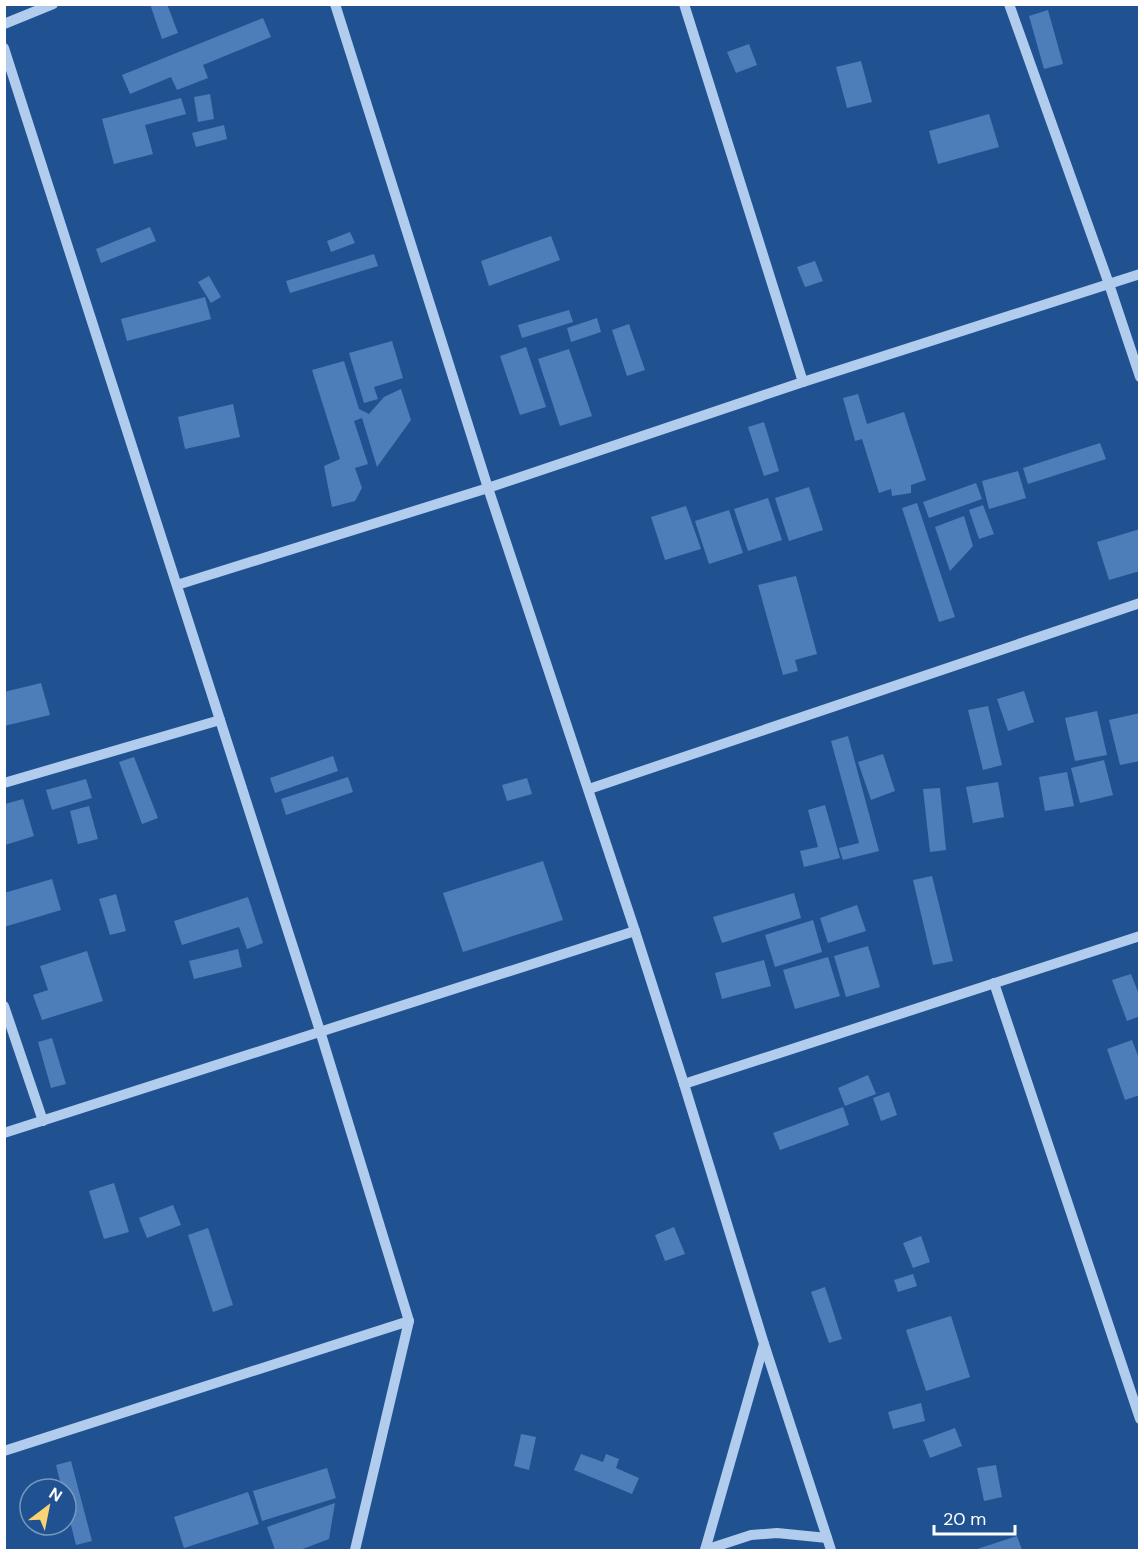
<svg xmlns="http://www.w3.org/2000/svg" width="1144" height="1555" font-family="'DM Sans',sans-serif">
  <rect width="100%" height="100%" fill="#205291"/>
  <!-- building -->
  <g fill="#4d7eb9">
    <polygon points="150,4 167,4 178,33 162,39"/>
    <polygon points="1048,10 1063,64 1044,69 1029,16"/>
    <polygon points="263,18 271,37 203,65 208,78 177,90 171,77 130,94 122,75"/>
    <polygon points="749,44 757,65 736,73 727,52"/>
    <polygon points="861,61 872,102 847,108 836,67"/>
    <polygon points="210,94 214,119 198,122 194,97"/>
    <polygon points="181,98 186,114 145,125 153,154 114,164 102,119"/>
    <polygon points="989,114 999,147 938,164 929,131"/>
    <polygon points="224,125 227,139 196,147 192,133"/>
    <polygon points="150,227 156,241 101,263 96,249"/>
    <polygon points="350,232 355,243 331,252 327,241"/>
    <polygon points="551,236 560,260 489,286 481,261"/>
    <polygon points="374,254 378,266 290,293 286,281"/>
    <polygon points="815,261 823,281 805,287 797,267"/>
    <polygon points="209,276 221,297 211,303 198,282"/>
    <polygon points="205,297 211,319 127,341 121,319"/>
    <polygon points="569,310 573,322 522,338 518,325"/>
    <polygon points="597,318 601,332 571,342 567,328"/>
    <polygon points="629,324 645,370 627,376 612,330"/>
    <polygon points="392,341 403,378 374,387 378,399 364,403 349,353"/>
    <polygon points="526,347 546,407 520,415 500,356"/>
    <polygon points="569,349 592,416 560,426 538,359"/>
    <polygon points="344,361 359,409 369,414 384,397 401,389 411,420 377,467 362,418 354,421 368,464 355,468 362,488 355,501 332,507 324,466 340,459 312,370"/>
    <polygon points="858,394 867,424 904,412 926,480 911,485 911,493 892,496 891,489 879,493 862,439 855,441 843,398"/>
    <polygon points="233,404 240,437 185,449 178,417"/>
    <polygon points="764,422 779,471 764,476 748,427"/>
    <polygon points="1100,443 1106,459 1028,484 1023,468"/>
    <polygon points="1018,471 1026,498 989,509 982,481"/>
    <polygon points="976,483 982,499 929,518 923,502"/>
    <polygon points="809,487 823,530 789,541 775,498"/>
    <polygon points="768,498 782,540 748,551 734,509"/>
    <polygon points="917,503 955,617 939,622 902,508"/>
    <polygon points="983,505 994,534 979,539 969,510"/>
    <polygon points="686,506 701,549 665,560 651,517"/>
    <polygon points="729,510 743,553 709,564 695,521"/>
    <polygon points="964,516 973,546 950,571 935,527"/>
    <polygon points="1140,529 1140,571 1109,580 1097,542"/>
    <polygon points="796,576 817,654 795,660 798,671 783,675 758,585"/>
    <polygon points="41,683 50,715 4,726 4,692"/>
    <polygon points="1024,691 1034,722 1008,731 997,699"/>
    <polygon points="988,706 1002,765 983,770 968,710"/>
    <polygon points="1097,711 1107,755 1075,761 1065,718"/>
    <polygon points="1140,713 1140,761 1120,765 1109,720"/>
    <polygon points="848,736 879,851 843,860 839,848 859,843 831,741"/>
    <polygon points="883,754 895,791 871,800 858,762"/>
    <polygon points="333,756 338,771 275,793 270,778"/>
    <polygon points="134,757 158,818 142,824 119,762"/>
    <polygon points="1104,760 1113,795 1080,803 1071,768"/>
    <polygon points="1067,772 1074,806 1045,811 1039,777"/>
    <polygon points="348,777 353,792 286,815 281,799"/>
    <polygon points="527,778 532,794 507,801 502,785"/>
    <polygon points="86,779 92,798 52,810 46,790"/>
    <polygon points="998,782 1004,817 973,823 966,787"/>
    <polygon points="940,788 946,850 930,852 923,789"/>
    <polygon points="23,799 34,836 5,845 5,804"/>
    <polygon points="825,805 840,858 804,867 800,851 818,847 808,810"/>
    <polygon points="89,806 98,839 78,844 70,811"/>
    <polygon points="543,861 563,920 463,952 443,893"/>
    <polygon points="932,876 953,961 933,965 913,880"/>
    <polygon points="52,879 61,910 4,927 4,893"/>
    <polygon points="794,893 801,918 722,943 713,917"/>
    <polygon points="116,894 126,931 110,935 99,899"/>
    <polygon points="248,897 263,943 247,949 239,927 182,945 174,921"/>
    <polygon points="857,905 866,931 828,943 820,918"/>
    <polygon points="813,920 822,952 775,967 765,935"/>
    <polygon points="868,946 880,987 846,997 834,956"/>
    <polygon points="238,949 242,967 194,979 189,961"/>
    <polygon points="87,951 103,1001 42,1020 33,995 48,990 40,966"/>
    <polygon points="828,957 840,996 795,1009 783,970"/>
    <polygon points="764,960 771,986 722,999 715,973"/>
    <polygon points="1131,974 1140,997 1140,1016 1127,1021 1112,980"/>
    <polygon points="52,1038 66,1084 51,1088 38,1042"/>
    <polygon points="1132,1040 1140,1061 1140,1095 1125,1100 1107,1049"/>
    <polygon points="868,1075 876,1094 845,1106 838,1088"/>
    <polygon points="889,1092 897,1115 881,1121 873,1098"/>
    <polygon points="843,1107 849,1125 780,1150 773,1133"/>
    <polygon points="114,1183 129,1232 104,1239 89,1191"/>
    <polygon points="173,1205 181,1225 147,1238 139,1218"/>
    <polygon points="674,1227 685,1254 665,1261 655,1235"/>
    <polygon points="208,1228 233,1305 213,1312 188,1235"/>
    <polygon points="921,1236 930,1262 913,1268 903,1243"/>
    <polygon points="913,1274 917,1286 898,1292 894,1280"/>
    <polygon points="825,1287 842,1339 829,1343 811,1292"/>
    <polygon points="951,1316 970,1377 926,1391 906,1330"/>
    <polygon points="921,1403 925,1421 893,1429 888,1412"/>
    <polygon points="955,1428 962,1446 930,1458 923,1440"/>
    <polygon points="521,1434 536,1437 529,1470 514,1466"/>
    <polygon points="581,1454 603,1462 606,1454 619,1459 616,1468 639,1478 632,1494 574,1470"/>
    <polygon points="71,1461 92,1541 76,1545 66,1505 66,1489 62,1489 56,1465"/>
    <polygon points="996,1465 1002,1497 984,1501 977,1468"/>
    <polygon points="327,1468 336,1498 262,1521 253,1491"/>
    <polygon points="248,1492 259,1524 184,1548 174,1517"/>
    <polygon points="335,1503 329,1539 300,1550 275,1550 267,1527"/>
    <polygon points="1017,1536 1022,1550 974,1550"/>
  </g>
  <g fill="none" stroke-linecap="round" stroke-linejoin="round">
    <!-- minor -->
    <g stroke="#b1cced" stroke-width="10">
      <polyline points="335,4 488,488 635,931 684,1084 764,1344 831,1550"/>
      <polyline points="684,4 803,382"/>
      <polyline points="1009,4 1109,284 1140,377"/>
      <polyline points="4,24 53,4"/>
      <polyline points="4,48 320,1031 409,1321 355,1550"/>
      <polyline points="177,585 488,488 803,382 1140,274"/>
      <polyline points="4,783 220,720"/>
      <polyline points="589,789 1140,603"/>
      <polyline points="994,983 1140,1419"/>
      <polyline points="4,1006 43,1121"/>
      <polyline points="684,1084 1140,936"/>
      <polyline points="4,1133 635,931"/>
      <polyline points="4,1451 409,1321"/>
      <polyline points="705,1550 764,1344"/>
      <polyline points="705,1550 751,1535 777,1533 827,1538"/>
    </g>
  </g>
  <!-- border -->
  <rect width="1144" height="1555" fill="none" stroke="#ffffff" stroke-width="12"/>
  <!-- north arrow -->
  <g transform="translate(48 1507) rotate(32)"><circle r="28" fill="#205291" stroke="#7997bd" stroke-width="1.5"/>
  <path d="M0-4.5L10 22L0 15L-10 22Z" fill="#fad372"/>
  <text y="-9" font-size="16" font-weight="bold" text-anchor="middle" fill="#ffffff">N</text>
  </g>
  <!-- scale -->
  <path d="M934 1525v9h81v-9" fill="none" stroke="#ffffff" stroke-width="3"/>
  <text x="943" y="1525" font-size="18" fill="#ffffff" stroke="#205291" stroke-width="4.5" paint-order="stroke">20 m</text>
</svg>
